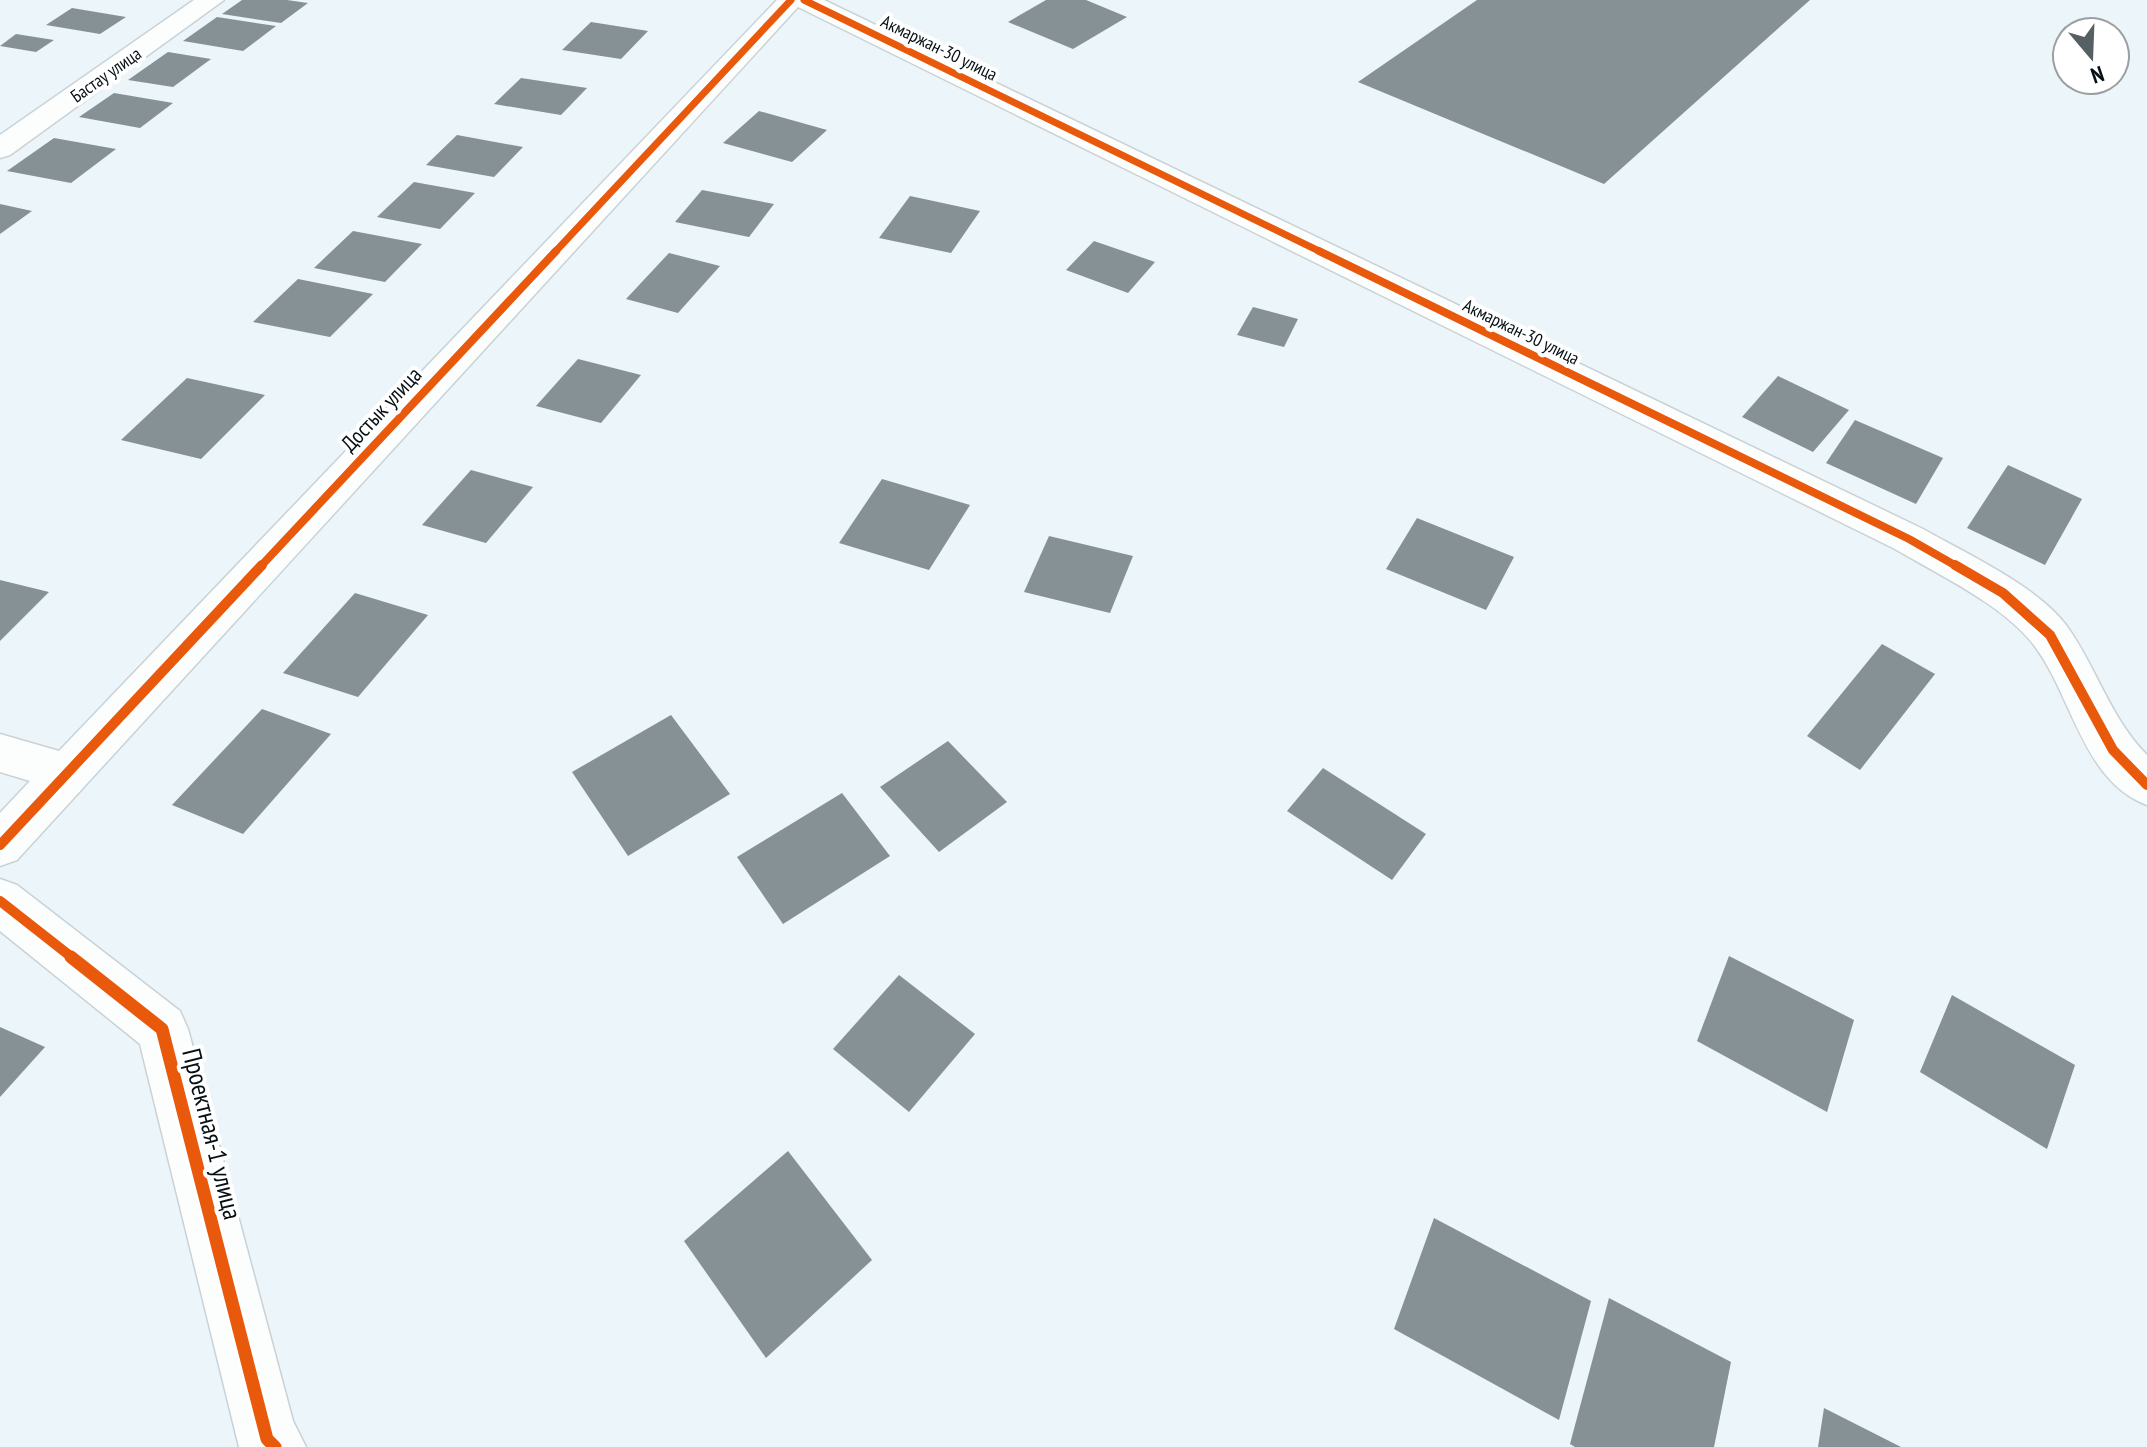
<svg xmlns="http://www.w3.org/2000/svg" width="2147" height="1447" font-family="'PT Sans Narrow',sans-serif">
  <rect width="100%" height="100%" fill="#ecf5f9"/>
  <!-- building -->
  <g fill="#869195">
    <polygon points="242,0 287,0 308,3 281,23 222,14"/>
    <polygon points="1046,0 1086,0 1127,17 1073,49 1008,22"/>
    <polygon points="1477,0 1810,0 1604,184 1358,82"/>
    <polygon points="72,8 126,17 100,34 46,25"/>
    <polygon points="217,17 276,26 243,51 183,41"/>
    <polygon points="591,22 648,31 621,59 562,50"/>
    <polygon points="16,34 54,40 36,52 0,46"/>
    <polygon points="168,52 211,59 173,87 128,80"/>
    <polygon points="521,78 587,88 561,115 494,104"/>
    <polygon points="114,93 173,103 140,128 79,117"/>
    <polygon points="759,111 827,130 792,162 723,143"/>
    <polygon points="457,135 523,147 494,177 426,165"/>
    <polygon points="54,138 116,149 71,183 7,171"/>
    <polygon points="414,182 475,193 440,229 377,217"/>
    <polygon points="702,190 774,204 749,237 675,222"/>
    <polygon points="910,196 980,211 951,253 879,238"/>
    <polygon points="0,204 32,211 0,234"/>
    <polygon points="353,231 422,244 385,282 314,268"/>
    <polygon points="1094,241 1155,262 1128,293 1066,270"/>
    <polygon points="669,253 720,266 678,313 626,299"/>
    <polygon points="298,279 373,294 330,337 253,322"/>
    <polygon points="1253,307 1298,319 1284,347 1237,335"/>
    <polygon points="578,359 641,375 601,423 536,406"/>
    <polygon points="1778,376 1849,410 1813,452 1742,417"/>
    <polygon points="187,378 265,395 201,459 121,440"/>
    <polygon points="1855,420 1943,458 1916,504 1826,463"/>
    <polygon points="2008,465 2082,499 2045,565 1967,528"/>
    <polygon points="471,470 533,487 486,543 422,525"/>
    <polygon points="882,479 970,505 929,570 839,543"/>
    <polygon points="1417,518 1514,557 1486,610 1386,569"/>
    <polygon points="1049,536 1133,556 1110,613 1024,592"/>
    <polygon points="0,580 49,592 0,641"/>
    <polygon points="355,593 428,615 358,697 283,673"/>
    <polygon points="1882,644 1935,674 1860,770 1807,736"/>
    <polygon points="262,709 331,734 243,834 172,805"/>
    <polygon points="671,715 730,794 628,856 572,772"/>
    <polygon points="948,741 1007,802 939,852 880,787"/>
    <polygon points="1323,768 1426,834 1392,880 1287,811"/>
    <polygon points="842,793 890,856 783,924 737,857"/>
    <polygon points="1729,956 1854,1020 1827,1112 1697,1041"/>
    <polygon points="899,975 975,1034 909,1112 833,1049"/>
    <polygon points="1952,995 2075,1065 2047,1149 1920,1072"/>
    <polygon points="0,1027 45,1047 0,1097"/>
    <polygon points="788,1151 872,1260 766,1358 684,1241"/>
    <polygon points="1434,1218 1591,1301 1559,1420 1394,1329"/>
    <polygon points="1609,1298 1731,1362 1714,1447 1575,1447 1570,1444"/>
    <polygon points="1824,1408 1901,1447 1818,1447"/>
  </g>
  <g fill="none" stroke-linecap="round" stroke-linejoin="round">
    <defs>
      <g id="minor">
        <polygon points="194,0 224,0 10,155 0,158 0,135"/>
        <path d="M777 0H824L1923 529C1965 553 2037 586 2066 625 2096 666 2110 718 2147 755V805C2084 782 2072 697 2036 648 2006 606 1939 575 1895 549L798 7 17 860 0 866V813L30 781 0 772V734L59 751Z"/>
        <polygon points="0,879 17,885 180,1011 188,1029 293,1421 306,1447 239,1447 140,1044 0,931"/>
      </g>
    </defs>
    <!-- minor casing -->
    <use href="#minor" stroke="#c9d2d6" stroke-width="3"/>
    <!-- minor -->
    <use href="#minor" fill="#fcfefe" fill-rule="evenodd"/>
    <defs>
      <g id="cycleway-far3">
        <polyline points="804,0 1323,253"/>
        <polyline points="554,253 791,0"/>
      </g>
      <g id="cycleway-far2">
        <polyline points="1319,251 1909,539 1958,567"/>
        <polyline points="260,567 556,251"/>
      </g>
      <g id="cycleway-far1">
        <polyline points="1955,565 2003,593 2050,635 2113,750 2147,785"/>
        <polyline points="0,845 262,565"/>
        <polyline points="0,901 74,959"/>
      </g>
      <polyline id="cycleway" points="71,957 162,1029 267,1439 275,1447"/>
    </defs>
    <!-- cycleway-far3 casing -->
    <use href="#cycleway-far3" stroke="#fff" stroke-width="10"/>
    <!-- cycleway-far2 casing -->
    <use href="#cycleway-far2" stroke="#fff" stroke-width="12"/>
    <!-- cycleway-far1 casing -->
    <use href="#cycleway-far1" stroke="#fff" stroke-width="15"/>
    <!-- cycleway casing -->
    <use href="#cycleway" stroke="#fff" stroke-width="18"/>
    <!-- cycleway-far3 -->
    <use href="#cycleway-far3" stroke="#e8590c" stroke-width="7"/>
    <!-- cycleway-far2 -->
    <use href="#cycleway-far2" stroke="#e8590c" stroke-width="8"/>
    <!-- cycleway-far1 -->
    <use href="#cycleway-far1" stroke="#e8590c" stroke-width="10"/>
    <!-- cycleway -->
    <use href="#cycleway" stroke="#e8590c" stroke-width="13"/>
  </g>
  <g text-anchor="middle" stroke-width="8" stroke-linejoin="round" paint-order="stroke">
    <!-- far-street labels -->
    <g font-size="18" fill="#061014" stroke="#fff">
      <text transform="translate(939 48) rotate(26)" y="6">Акмаржан-30 улица</text>
      <text transform="translate(106 75) rotate(-35)" y="6">Бастау улица</text>
      <text transform="translate(1521 332) rotate(26)" y="6">Акмаржан-30 улица</text>
    </g>
    <!-- street labels -->
    <g font-size="22" fill="#061014" stroke="#fff">
      <text transform="translate(381 409) rotate(-47)" y="8">Достык улица</text>
    </g>
    <!-- near-street labels -->
    <g font-size="26" fill="#061014" stroke="#fff">
      <text transform="translate(212 1134) rotate(76)" y="9">Проектная-1 улица</text>
    </g>
  </g>
  <!-- north arrow -->
  <g transform="translate(2091 56) rotate(161)"><circle r="38" fill="#ffffff" stroke="#9b9fa1" stroke-width="2"/>
  <path d="M0-6L14 30L0 20L-14 30Z" fill="#566064"/>
  <text y="-12" font-size="22" font-weight="bold" text-anchor="middle" fill="#061014">N</text>
  </g>
</svg>
